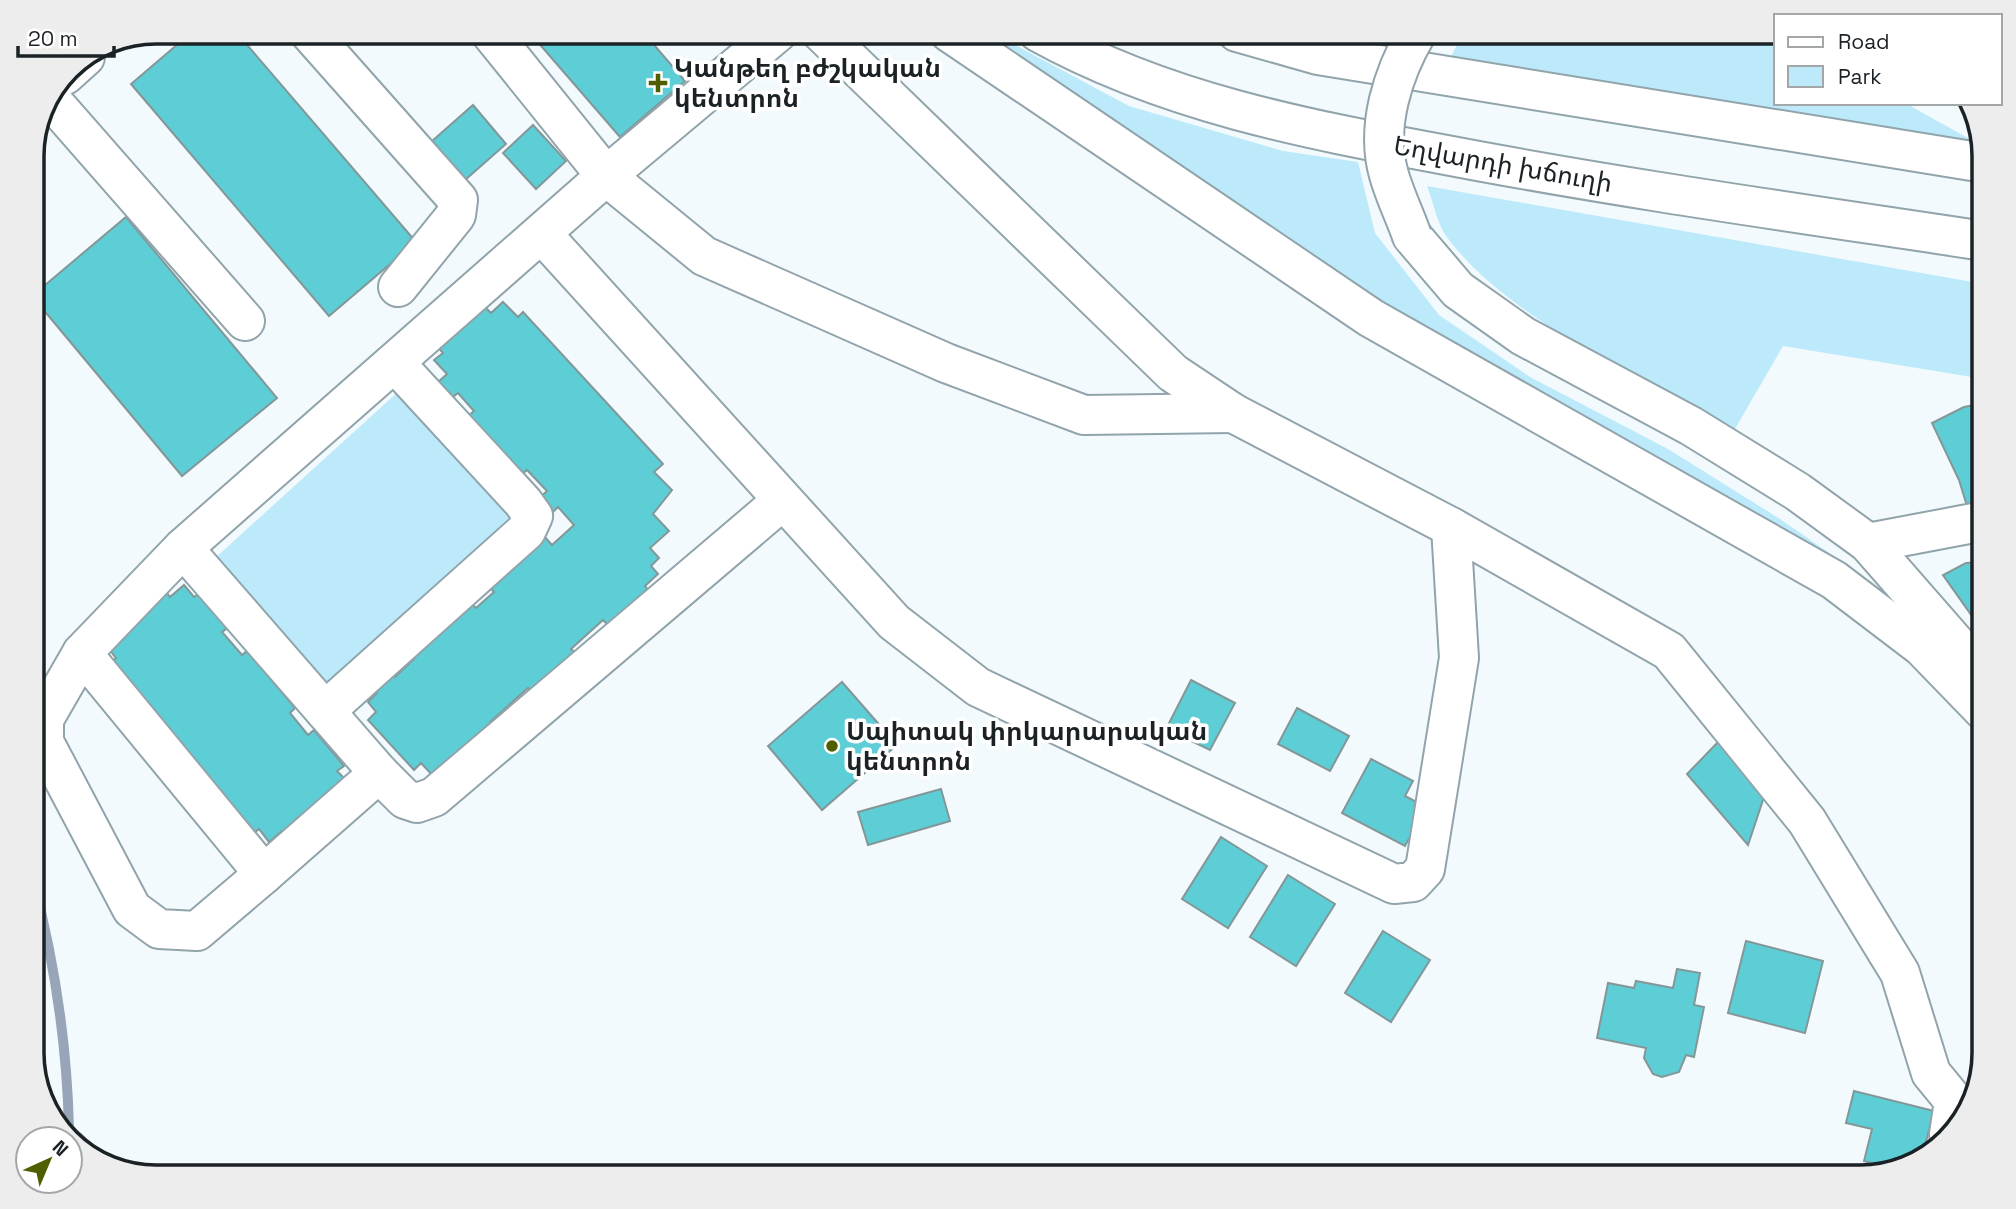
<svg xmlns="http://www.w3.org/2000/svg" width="2016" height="1209" font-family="'Space Grotesk','Noto Sans Armenian',sans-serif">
  <rect width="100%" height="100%" fill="#f2fafd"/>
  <!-- green -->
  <g fill="#bdeafa">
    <polygon points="982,32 991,32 1129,106 1283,151 1358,162 1375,233 1439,315 1530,377 1668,449 1780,519 1851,568 1377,302"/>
    <polygon points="1464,32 1775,32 1776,103 1905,103 1984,147 1449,60"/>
    <path d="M1427 186 1984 284V379L1783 346 1735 429C1644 380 1507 319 1446 236 1437 223 1433 201 1427 186Z"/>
    <polygon points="399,391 520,524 335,692 214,559"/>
  </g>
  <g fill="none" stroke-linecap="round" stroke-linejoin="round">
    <!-- stream -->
    <path stroke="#98a5b9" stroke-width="10" d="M32 876C54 958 67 1043 69 1129L109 1165"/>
  </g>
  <!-- building -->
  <g fill="#5dced6" stroke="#839799" stroke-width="2">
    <polygon points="192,32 236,32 416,242 329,316 131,84"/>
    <polygon points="529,32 643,32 685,81 620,137"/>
    <polygon points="473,105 506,144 465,180 432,141"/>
    <polygon points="533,125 566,161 536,189 503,153"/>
    <polygon points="126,217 277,398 182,476 32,296"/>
    <polygon points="503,302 518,317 523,312 663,464 654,472 672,490 653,514 669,531 650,548 659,558 651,566 658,574 645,586 649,591 610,627 603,620 571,649 578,655 535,695 528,688 490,722 497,730 433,776 421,763 414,770 368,720 376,712 368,702 377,693 372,688 390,671 395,677 414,659 410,655 470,602 476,608 494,592 488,586 543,535 552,545 574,525 558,507 551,514 538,499 547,491 527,470 520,476 466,418 474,411 458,393 453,397 438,382 447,374 434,360 443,353 437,346 482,304 491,313"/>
    <polygon points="1984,403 1984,505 1968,509 1959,480 1932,423 1964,407"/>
    <polygon points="1984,562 1984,633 1943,575 1966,563"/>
    <polygon points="184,585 194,597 200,593 229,627 222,632 242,655 247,651 295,708 290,713 308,735 314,730 344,766 337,771 345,779 288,838 282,831 269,842 259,829 254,833 112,662 116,658 108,648 164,589 170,597"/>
    <polygon points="1191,680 1235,703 1210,750 1166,729"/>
    <polygon points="842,682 897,745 822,810 768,746"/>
    <polygon points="1297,708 1349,736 1330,771 1278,744"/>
    <polygon points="1720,740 1764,797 1748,845 1687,774"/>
    <polygon points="1371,759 1413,781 1405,796 1426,807 1405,846 1342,813"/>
    <polygon points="941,789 950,821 868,845 858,812"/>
    <polygon points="1221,837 1267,866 1228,928 1182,899"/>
    <polygon points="1288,875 1335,904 1296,966 1250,937"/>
    <polygon points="1383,931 1430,960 1391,1022 1345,993"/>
    <polygon points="1746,941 1823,961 1805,1033 1728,1013"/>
    <polygon points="1677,969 1700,973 1694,1005 1704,1007 1694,1057 1686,1055 1679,1072 1662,1077 1653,1074 1644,1058 1646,1048 1597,1038 1608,983 1634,988 1636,981 1673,988"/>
    <polygon points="1854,1091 1934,1111 1921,1161 1893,1169 1864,1161 1872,1129 1846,1123"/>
  </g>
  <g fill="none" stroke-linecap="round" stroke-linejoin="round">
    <defs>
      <g id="minor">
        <polyline points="309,32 458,200 456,215 398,287"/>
        <polyline points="490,32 606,176 704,256 946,363 1084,415 1233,413"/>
        <polyline points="821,32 1173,373 1233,413 1451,527 1669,651 1807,821 1900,973 1931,1073 1954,1101 1949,1134"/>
        <polyline points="65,75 85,57"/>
        <polyline points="53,102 245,321"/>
        <polyline points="542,234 894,622 978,687 1394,884 1413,882 1425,869 1459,658 1451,527"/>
        <polyline points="1868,543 1984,521"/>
        <polyline points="183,548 379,773"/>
        <polyline points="82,653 264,874 379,773 405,799 417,803 434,797 782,501"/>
        <polyline points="325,711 526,531 533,516 523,502 395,363"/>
        <polyline points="264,874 197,931 159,929 132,909 44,742 44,719 82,653 183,548 606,176 778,32"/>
      </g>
      <g id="major">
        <polyline points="949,32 1371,318 1834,580 1922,647 1984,711"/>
        <path d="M1038 32C1164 102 1305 129 1446 155 1624 189 1805 214 1984 241"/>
        <polyline points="1237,32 1318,55 1984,163"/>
        <polyline points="1412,236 1458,290 1523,336 1691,426 1798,492 1868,543 1958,646 1975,681"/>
      </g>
    </defs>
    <!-- minor casing -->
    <use href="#minor" stroke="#91a4ab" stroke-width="42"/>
    <!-- major casing -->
    <use href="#major" stroke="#91a4ab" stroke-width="42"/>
    <!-- minor -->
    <use href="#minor" stroke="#fff" stroke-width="38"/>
    <!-- major -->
    <use href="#major" stroke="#fff" stroke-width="38"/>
    <defs>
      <path id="major-bridge" d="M1412 236C1405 216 1395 196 1389 175 1375 127 1393 73 1417 32"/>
    </defs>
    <!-- major-bridge casing -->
    <use href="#major-bridge" stroke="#91a4ab" stroke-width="42" stroke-linecap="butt"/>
    <!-- major-bridge -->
    <use href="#major-bridge" stroke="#fff" stroke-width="38"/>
  </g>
  <!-- markers -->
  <g fill="#4f5e00" stroke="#fff" stroke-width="2.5">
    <path d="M654.5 72.5h7v7h7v7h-7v7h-7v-7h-7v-7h7z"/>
    <circle cx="832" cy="746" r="7"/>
  </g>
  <g text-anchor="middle" stroke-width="7" stroke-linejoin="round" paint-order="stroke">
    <!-- poi labels -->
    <g font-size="26" font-weight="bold" fill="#1b2225" stroke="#fff" text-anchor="start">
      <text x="674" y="77">Կանթեղ բժշկական<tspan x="674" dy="30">կենտրոն</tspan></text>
      <text x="846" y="740">Սպիտակ փրկարարական<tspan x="846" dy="30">կենտրոն</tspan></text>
    </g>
    <!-- street labels -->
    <g font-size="26" fill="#1b2225" stroke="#fff">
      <text transform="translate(1503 164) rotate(10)" y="9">Եղվարդի խճուղի</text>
    </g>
  </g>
  <!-- crop -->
  <path d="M0 0H2016V1209H0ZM156 44H1860A112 112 0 0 1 1972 156V1053A112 112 0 0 1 1860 1165H156A112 112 0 0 1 44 1053V156A112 112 0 0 1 156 44Z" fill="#ededee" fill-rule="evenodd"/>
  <path fill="none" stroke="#1b2225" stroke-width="3.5" d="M156 44H1860A112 112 0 0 1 1972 156V1053A112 112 0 0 1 1860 1165H156A112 112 0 0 1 44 1053V156A112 112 0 0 1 156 44Z"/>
  <!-- legend -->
  <rect x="1774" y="14" width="228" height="91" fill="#ffffff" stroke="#a4a7a8" stroke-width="2"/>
  <rect x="1788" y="37" width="35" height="10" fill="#ffffff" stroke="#a4a7a8" stroke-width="2"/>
  <text x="1838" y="49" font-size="21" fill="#1b2225">Road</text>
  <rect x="1788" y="66" width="35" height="21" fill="#bdeafa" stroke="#a4a7a8" stroke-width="2"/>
  <text x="1838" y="84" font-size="21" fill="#1b2225">Park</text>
  <!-- north arrow -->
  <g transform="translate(49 1160) rotate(44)"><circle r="33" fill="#ffffff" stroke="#a4a7a8" stroke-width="2"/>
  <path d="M0-5L12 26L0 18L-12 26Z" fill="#4f5e00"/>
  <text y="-10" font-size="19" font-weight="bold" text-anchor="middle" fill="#1b2225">N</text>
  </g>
  <!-- scale -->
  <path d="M18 46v10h96v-10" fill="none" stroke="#1b2225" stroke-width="3.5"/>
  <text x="28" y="46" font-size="21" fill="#1b2225" stroke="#ffffff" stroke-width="5" paint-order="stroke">20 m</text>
</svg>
